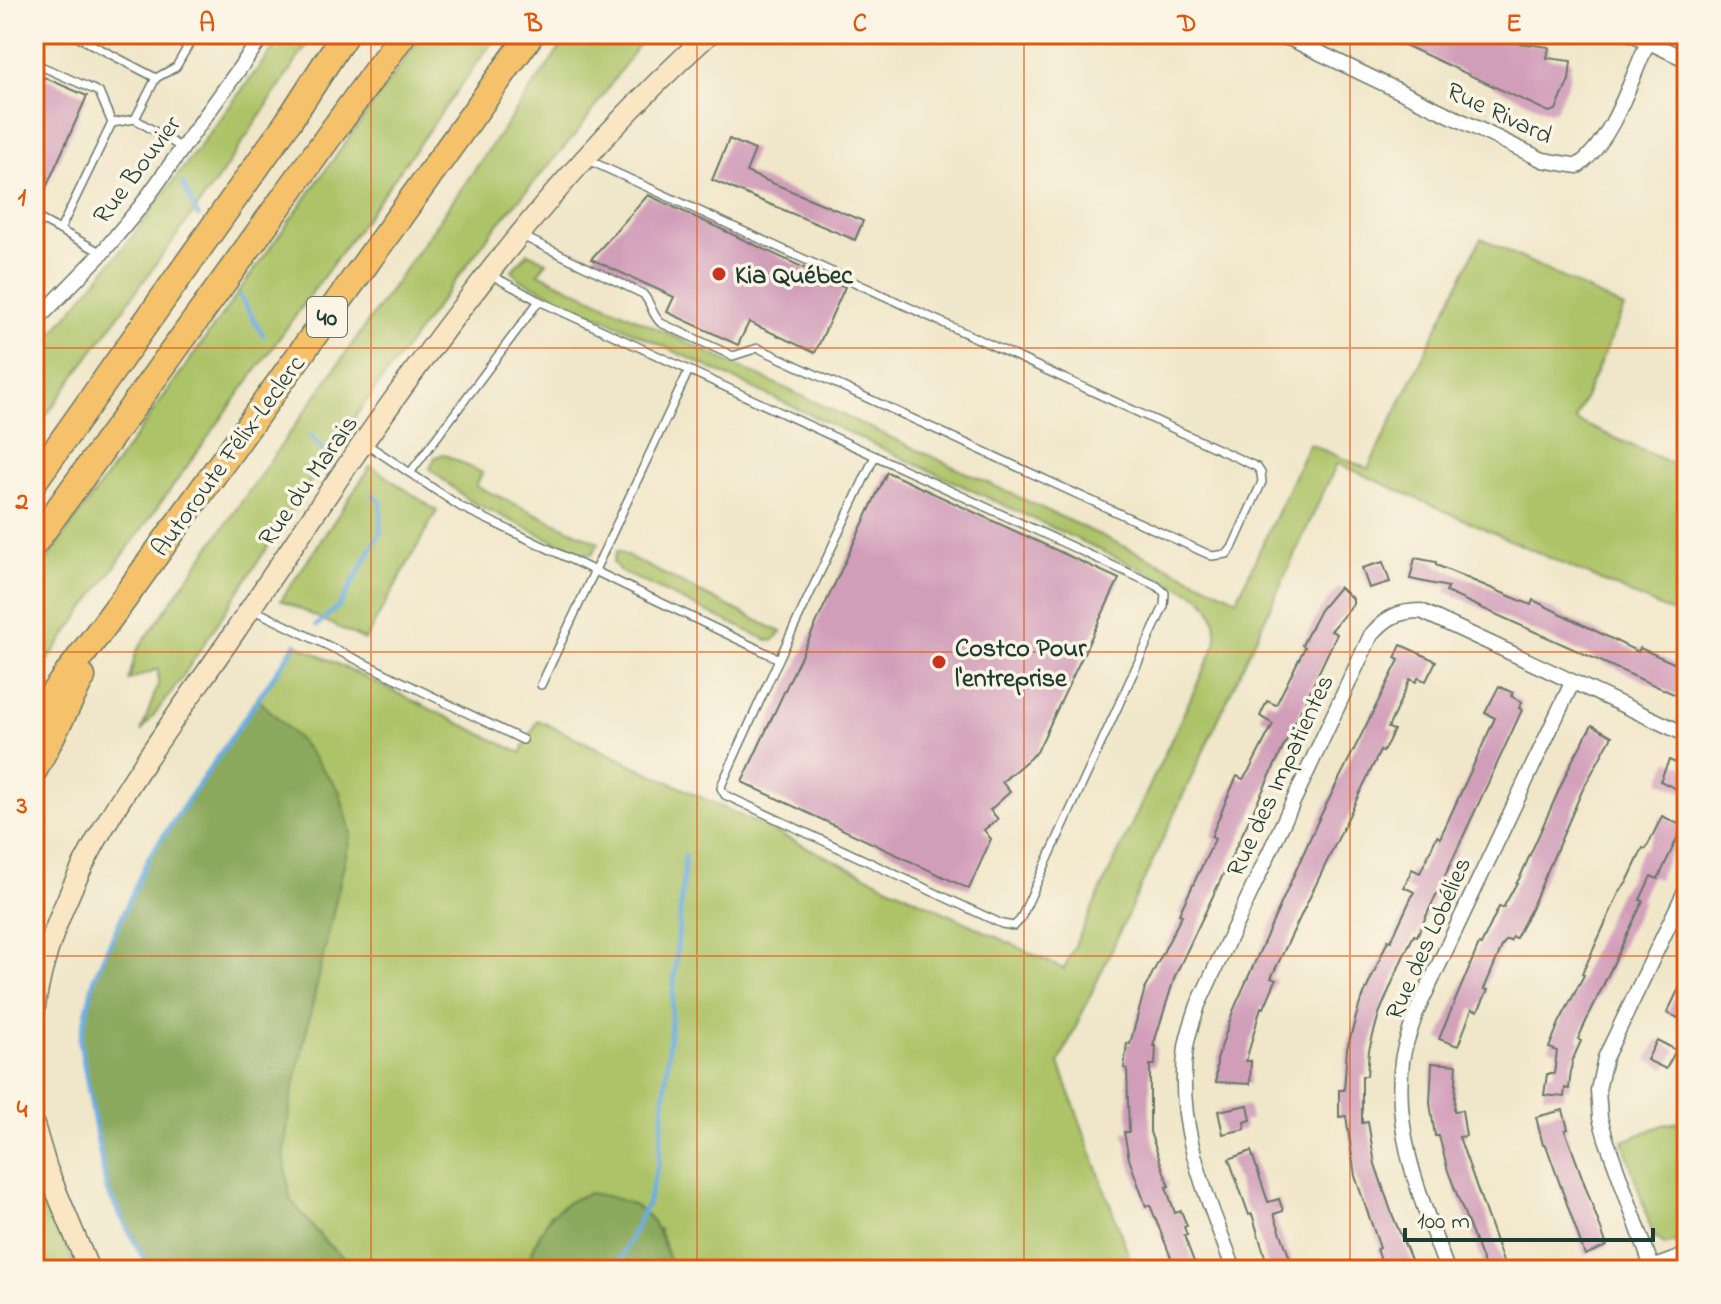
<svg xmlns="http://www.w3.org/2000/svg" width="1721" height="1304" font-family="'Indie Flower',sans-serif">
  <rect width="100%" height="100%" fill="#fcf5e5"/>
  <filter id="ink" filterUnits="userSpaceOnUse"><feTurbulence type="fractalNoise" baseFrequency=".0125" numOctaves="2"/><feDisplacementMap in="SourceGraphic" scale="16" xChannelSelector="R" yChannelSelector="G"/><feConvolveMatrix kernelMatrix="1 2 1 2 8 2 1 2 1" color-interpolation-filters="sRGB"/></filter>
  <filter id="wash" filterUnits="userSpaceOnUse"><feTurbulence type="fractalNoise" baseFrequency=".006" numOctaves="4" result="noise"/><feDisplacementMap in="SourceGraphic" scale="32" xChannelSelector="R" yChannelSelector="G"/><feGaussianBlur stdDeviation="1.8" result="paint"/><feColorMatrix in="noise" values="0 0 0 0 0 0 0 0 0 0 0 0 0 0 0 0 0 1.4 0 .05"/><feComposite in="paint" operator="in"/></filter>
  <g filter="url(#wash)">
    <rect width="100%" height="100%" fill="#f0e6c9"/>
    <!-- green -->
    <g fill="#adc367" stroke="#66804e" stroke-width="2">
      <polygon points="284,34 314,34 223,172 34,432 34,356 124,247"/>
      <polygon points="423,34 498,34 34,679 34,578"/>
      <polygon points="570,34 646,34 579,130 493,230 337,441 181,679 141,732 158,685 158,669 129,680 136,652"/>
      <path d="M1481 238 1624 308 1575 420 1677 466 1687 446V619L1337 463 1059 1063 1134 1270H672L659 1229 550 1214 524 1270H358L325 1242 289 1199 284 1154 291 1099 302 743 257 698 296 644 521 753 538 720 1064 969 1216 644C1217 625 1215 608 1199 596L519 279 512 270 528 253 547 262 538 273 1237 599 1309 444 1368 469Z"/>
      <polygon points="443,454 482,473 476,486 599,543 592,554 581,554 468,500 430,469 435,457"/>
      <polygon points="371,466 437,511 365,640 281,600"/>
      <polygon points="617,551 781,632 773,641 767,640 620,571 613,562"/>
      <polygon points="1687,1120 1687,1238 1665,1245 1653,1235 1623,1141 1663,1125"/>
      <polygon points="34,1175 77,1270 37,1270 34,1260"/>
    </g>
    <!-- forest -->
    <g fill="#8aa95c" stroke="#547348" stroke-width="2">
      <polygon points="257,698 302,743 339,790 351,833 291,1099 284,1154 290,1199 325,1242 358,1270 150,1270 107,1190 80,1042 95,976 149,857"/>
      <path d="M590 1193C649 1203 655 1216 672 1270H524C543 1229 544 1208 590 1193Z"/>
    </g>
    <g fill="none" stroke-linecap="round" stroke-linejoin="round">
      <!-- stream -->
      <g stroke="#6aaddf" stroke-width="5">
        <polyline points="183,184 198,216"/>
        <polyline points="240,296 263,335"/>
        <polyline points="311,436 333,460"/>
        <polyline points="317,625 340,605 380,533 381,503 372,494"/>
        <polyline points="150,1270 107,1190 80,1042 95,976 149,857 296,644"/>
        <polyline points="615,1270 647,1204 659,1162 685,856"/>
      </g>
    </g>
    <g id="blocks">
      <!-- building -->
      <g fill="#d19eba">
        <polygon points="1381,34 1519,34 1518,43 1549,47 1547,58 1571,61 1569,80 1556,110 1549,112"/>
        <polygon points="34,73 87,96 36,210 34,210"/>
        <polygon points="729,139 755,150 746,172 863,221 855,240 712,180"/>
        <polygon points="648,195 845,287 815,353 749,322 738,345 667,312 674,297 591,259"/>
        <polygon points="887,472 1119,579 1037,752 1002,782 1010,792 990,810 998,819 984,830 991,839 969,889 742,782"/>
        <polygon points="1415,558 1436,562 1436,565 1531,605 1533,600 1638,652 1640,648 1687,669 1687,700 1446,592 1448,587 1410,579"/>
        <polygon points="1383,562 1390,582 1369,588 1362,568"/>
        <polygon points="1339,587 1353,599 1353,604 1331,631 1337,634 1175,976 1153,1046 1156,1046 1155,1065 1150,1065 1150,1132 1169,1186 1166,1187 1175,1213 1181,1211 1187,1226 1184,1227 1187,1235 1184,1235 1197,1270 1176,1270 1150,1205 1146,1206 1129,1159 1124,1132 1129,1132 1127,1069 1124,1068 1127,1043 1130,1044 1145,988 1182,915 1179,914 1215,839 1211,837 1228,796 1237,776 1243,779 1250,769 1273,724 1260,716 1267,701 1276,705 1305,647 1302,645 1320,610"/>
        <polygon points="1401,645 1436,661 1426,681 1418,678 1416,682 1410,679 1388,728 1394,730 1383,752 1380,751 1271,978 1276,980 1264,1008 1261,1007 1246,1061 1251,1061 1250,1084 1216,1082 1217,1060 1233,1011 1317,823 1399,660 1395,658"/>
        <polygon points="1499,686 1513,693 1511,696 1522,702 1519,708 1522,710 1417,936 1414,935 1403,957 1379,1014 1369,1050 1367,1076 1362,1076 1362,1123 1368,1122 1375,1164 1392,1214 1412,1262 1395,1270 1384,1270 1377,1249 1380,1248 1355,1176 1346,1116 1339,1117 1339,1090 1344,1090 1347,1049 1359,1006 1388,940 1391,941 1414,892 1404,887 1412,869 1420,873 1437,836 1440,838 1495,718 1485,713"/>
        <polygon points="1592,725 1612,736 1582,791 1531,909 1516,938 1513,937 1510,941 1507,940 1503,944 1484,989 1488,990 1478,1011 1472,1009 1458,1046 1439,1039 1479,944 1481,945 1499,907 1503,908 1521,875 1571,763"/>
        <polygon points="1669,760 1687,768 1687,794 1660,781"/>
        <polygon points="1662,816 1683,826 1658,879 1651,876 1640,900 1643,901 1583,1028 1578,1039 1581,1041 1572,1061 1569,1089 1565,1088 1564,1097 1544,1095 1547,1074 1554,1074 1557,1051 1549,1048 1559,1023 1584,975 1582,974 1619,893 1627,882 1643,848 1646,849"/>
        <polygon points="1687,972 1687,1022 1667,1013"/>
        <polygon points="1657,1040 1676,1050 1666,1069 1647,1060"/>
        <polygon points="1432,1063 1457,1065 1454,1111 1462,1110 1466,1136 1459,1137 1506,1270 1486,1270 1448,1171 1439,1136 1435,1136 1430,1103"/>
        <polygon points="1248,1105 1251,1120 1244,1122 1245,1129 1223,1134 1218,1111"/>
        <polygon points="1563,1110 1568,1129 1565,1130 1607,1246 1585,1255 1546,1145 1543,1145 1536,1117"/>
        <polygon points="1251,1151 1268,1202 1279,1199 1283,1211 1274,1214 1294,1270 1269,1270 1252,1214 1249,1215 1229,1159"/>
      </g>
    </g>
  </g>
  <g filter="url(#ink)">
    <use href="#blocks" fill-opacity="0" stroke="#687868" stroke-width="2"/>
    <g fill="none" stroke-linecap="round" stroke-linejoin="round">
      <defs>
        <g id="lane">
          <polyline points="72,34 156,78 135,119 182,148"/>
          <polyline points="34,63 99,92 112,123 60,230"/>
          <polyline points="156,78 176,67 188,46 162,34"/>
          <polyline points="112,123 135,119"/>
          <polyline points="34,216 102,253"/>
          <path d="M524 237 643 294C652 304 651 314 661 323L733 356 758 348 1212 556 1227 554 1232 548 1262 482 1261 473 1257 467 586 159"/>
          <polyline points="491,275 539,301 1157,586 1165,593 1164,606 1020,920 1014,926 1002,924 725,795 721,788 722,784 779,659"/>
          <polyline points="34,299 45,311"/>
          <polyline points="365,443 461,507 779,659 875,456"/>
          <polyline points="410,473 539,301"/>
          <polyline points="252,609 523,740"/>
          <polyline points="541,685 689,370"/>
        </g>
        <g id="street">
          <path d="M1274 34 1293 40 1543 160 1578 166C1613 140 1630 81 1648 42"/>
          <polyline points="1632,34 1687,60"/>
          <polyline points="34,323 102,253 141,206 264,34"/>
          <path d="M1234 1270C1207 1194 1175 1130 1186 1047 1188 1033 1194 1018 1198 1005L1371 635C1386 618 1397 611 1421 611L1687 735"/>
          <path d="M1447 1270C1422 1201 1393 1136 1402 1061 1404 1045 1411 1029 1416 1013L1572 683"/>
          <polyline points="1646,1270 1687,1255"/>
          <polyline points="1653,1270 1606,1139 1600,1118 1598,1090 1605,1058 1687,887"/>
        </g>
        <g id="secondary">
          <path d="M34 1012C52 874 160 742 236 630 377 420 520 204 709 34"/>
          <polyline points="34,1125 47,1169 89,1270"/>
        </g>
        <g id="highway">
          <polyline points="34,481 288,122 345,34"/>
          <polyline points="34,543 403,34"/>
          <polyline points="34,719 123,600 531,34"/>
          <polyline points="34,770 82,677"/>
        </g>
      </defs>
      <!-- lane casing -->
      <use href="#lane" stroke="#687868" stroke-width="10"/>
      <!-- street casing -->
      <use href="#street" stroke="#687868" stroke-width="17"/>
      <!-- secondary casing -->
      <use href="#secondary" stroke="#687868" stroke-width="23"/>
      <!-- highway casing -->
      <use href="#highway" stroke="#687868" stroke-width="29"/>
      <!-- lane -->
      <use href="#lane" stroke="#fff" stroke-width="7"/>
      <!-- street -->
      <use href="#street" stroke="#fff" stroke-width="14"/>
      <!-- secondary -->
      <use href="#secondary" stroke="#fbe6c4" stroke-width="20"/>
      <!-- highway -->
      <use href="#highway" stroke="#f5c16b" stroke-width="26"/>
    </g>
  </g>
  <!-- grid -->
  <path fill="none" stroke="#de580e" stroke-width="2" stroke-opacity="0.55" d="M371 34V1270M697 34V1270M1024 34V1270M1350 34V1270M34 348H1687M34 652H1687M34 956H1687"/>
  <!-- markers -->
  <g fill="#c8321e" stroke="#fcf5e5" stroke-width="3">
    <circle cx="719" cy="274" r="8"/>
    <circle cx="939" cy="662" r="8"/>
  </g>
  <g text-anchor="middle" stroke-width="7" stroke-linejoin="round" paint-order="stroke">
    <!-- shield labels -->
    <rect fill="#fcf5e5" stroke="#617469" stroke-width="2" x="307" y="297" width="40" height="40" rx="6"/>
    <g font-size="24" font-weight="bold" fill="#1f3d34">
      <text x="327" y="325">40</text>
    </g>
    <!-- street labels -->
    <g font-size="26" fill="#1f3d34" stroke="#fcf5e5">
      <text transform="translate(1500 112) rotate(25)" y="9">Rue Rivard</text>
      <text transform="translate(136 169) rotate(-53)" y="9">Rue Bouvier</text>
      <text transform="translate(227 455) rotate(-54)" y="9">Autoroute Félix-Leclerc</text>
      <text transform="translate(307 480) rotate(-55)" y="9">Rue du Marais</text>
      <text transform="translate(1279 775) rotate(-65)" y="9">Rue des Impatientes</text>
      <text transform="translate(1427 938) rotate(-66)" y="9">Rue des Lobélies</text>
    </g>
    <!-- poi labels -->
    <g font-size="26" font-weight="bold" fill="#1f3d34" stroke="#fcf5e5" text-anchor="start">
      <text x="735" y="283">Kia Québec</text>
      <text x="955" y="656">Costco Pour<tspan x="955" dy="30">l'entreprise</tspan></text>
    </g>
  </g>
  <!-- margin -->
  <rect width="1721" height="1304" fill="none" stroke="#fcf5e5" stroke-width="88"/>
  <!-- scale -->
  <path d="M1405 1228v12h248v-12" fill="none" stroke="#1f3d34" stroke-width="4"/>
  <text x="1417" y="1228" font-size="24" fill="#1f3d34" stroke="#fcf5e5" stroke-width="6" paint-order="stroke">100 m</text>
  <rect x="44" y="44" width="1633" height="1216" fill="none" stroke="#de580e" stroke-width="3"/>
  <g font-size="26" text-anchor="middle" font-weight="bold" fill="#de580e">
    <text x="207" y="31">A</text>
    <text x="534" y="31">B</text>
    <text x="860" y="31">C</text>
    <text x="1187" y="31">D</text>
    <text x="1514" y="31">E</text>
    <text x="22" y="205">1</text>
    <text x="22" y="509">2</text>
    <text x="22" y="813">3</text>
    <text x="22" y="1117">4</text>
  </g>
</svg>
